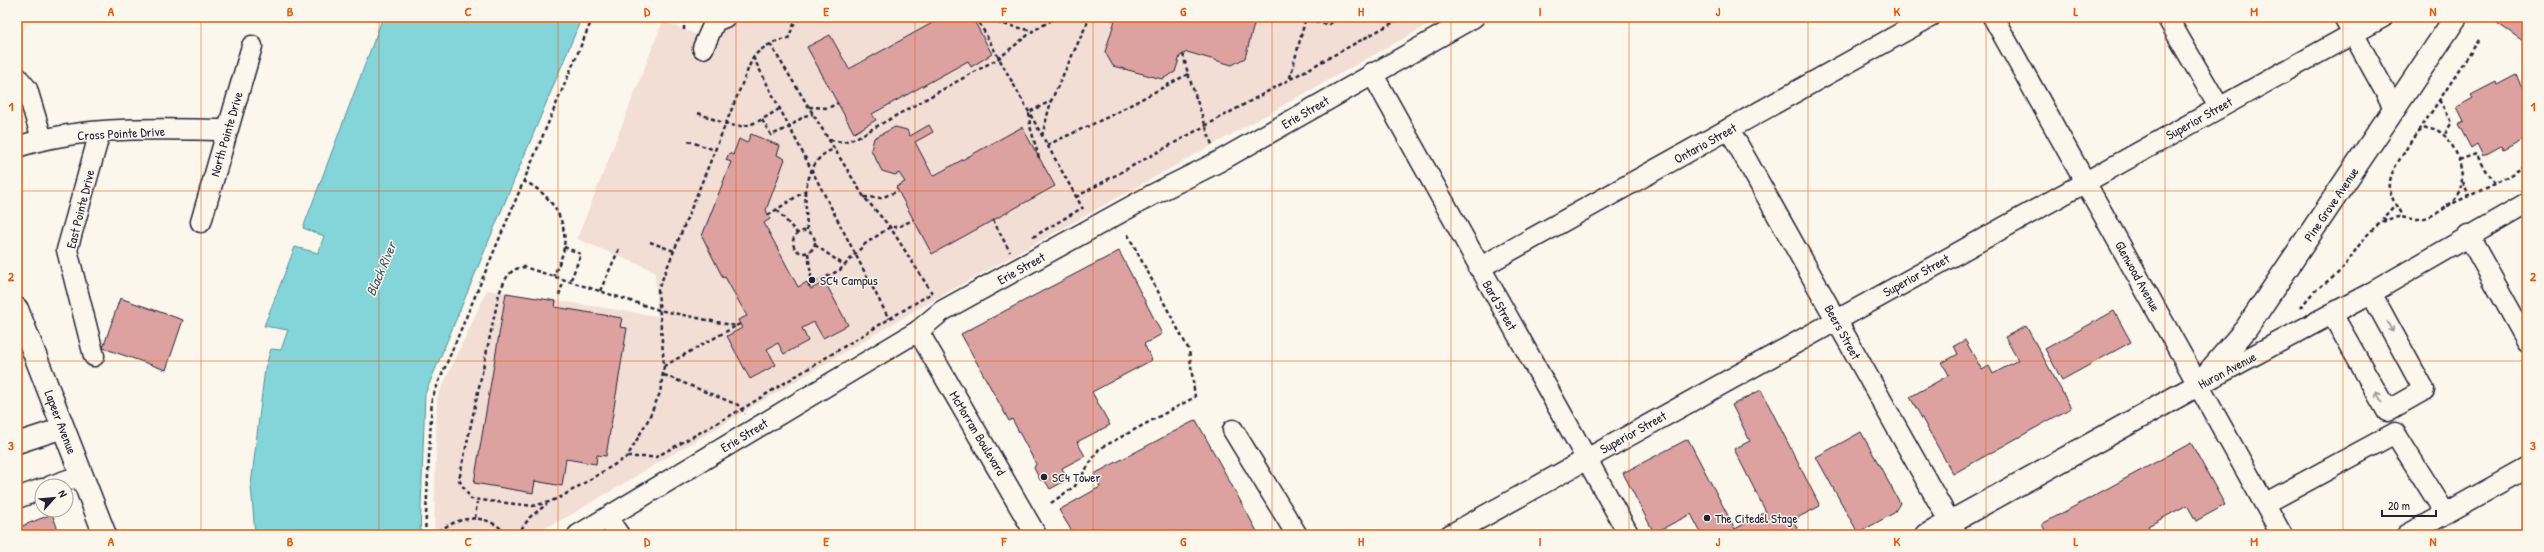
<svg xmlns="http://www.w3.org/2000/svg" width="2544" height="552" font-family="'Patrick Hand',sans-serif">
  <rect width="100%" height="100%" fill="#fbf7ec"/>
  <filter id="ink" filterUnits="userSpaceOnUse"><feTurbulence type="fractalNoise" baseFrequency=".025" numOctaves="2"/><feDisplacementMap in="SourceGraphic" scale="8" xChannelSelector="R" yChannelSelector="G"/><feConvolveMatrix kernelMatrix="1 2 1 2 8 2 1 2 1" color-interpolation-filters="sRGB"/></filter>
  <g filter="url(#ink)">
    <!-- built -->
    <polygon fill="#f2ded5" points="749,17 1442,17 914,311 567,517 530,535 434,535 437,398 487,290 657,316 655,271 577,239 663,21 715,42 721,31"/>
    <!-- water -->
    <polygon fill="#83d5da" stroke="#5c8d9a" points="383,17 582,17 425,394 420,535 255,535 251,485 265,368 271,349 281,350 288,330 264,326 295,247 318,253 324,236 303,228"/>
    <!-- building -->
    <g fill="#dda2a0" stroke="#22223b">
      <polygon points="943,17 972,17 992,54 971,67 968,61 872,114 876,120 854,133 807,47 830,35 849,69"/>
      <polygon points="1116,17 1256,17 1245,58 1232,65 1187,52 1180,56 1175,72 1162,79 1113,66 1105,52"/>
      <polygon points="2500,17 2523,17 2527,20 2526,43 2497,23"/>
      <polygon points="2516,75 2527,97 2527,133 2525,134 2527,137 2503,150 2501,146 2483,156 2477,144 2471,148 2458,124 2464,121 2457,107 2473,98 2471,95 2496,82 2497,85"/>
      <polygon points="929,125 933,132 915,142 933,176 1022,127 1055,186 932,254 896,187 905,182 899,173 895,175 882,171 871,150 874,138 895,127 907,130 910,136"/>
      <polygon points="751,134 780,146 777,155 785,159 766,210 770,219 764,223 798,287 807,282 811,289 825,282 848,325 823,338 814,322 802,328 808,341 784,354 778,343 767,349 776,365 750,379 727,336 742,328 738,320 747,316 725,277 723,278 702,236 731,162 726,160 729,153 733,155 739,139 747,143"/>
      <polygon points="1119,251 1162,334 1144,344 1152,360 1092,392 1110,425 1077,442 1085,456 1062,468 1067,480 1050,489 1045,481 1040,480 1034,468 1036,464 1012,419 1009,421 961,334"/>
      <polygon points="506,293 556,301 555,307 622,318 620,327 627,328 606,456 597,455 596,464 566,459 562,486 535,481 533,493 474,483"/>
      <polygon points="120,298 183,320 166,370 103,348"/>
      <polygon points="2114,311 2131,342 2062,380 2045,349"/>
      <polygon points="2026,326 2071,408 1953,474 1910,397 1949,375 1942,363 1958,354 1954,346 1965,340 1982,370 1989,366 1993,374 2018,360 2005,337"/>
      <polygon points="1761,390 1820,506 1793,520 1801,535 1702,535 1691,514 1654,533 1623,473 1688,439 1735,529 1766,512 1734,449 1750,441 1732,405"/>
      <polygon points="1196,420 1259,535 1074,535 1059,510 1100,487 1094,474"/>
      <polygon points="1861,432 1900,503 1894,513 1858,533 1816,457"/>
      <polygon points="2191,443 2225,505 2196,521 2187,505 2148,526 2152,535 2047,535 2042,524"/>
      <polygon points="52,514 60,535 17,535 17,528"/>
    </g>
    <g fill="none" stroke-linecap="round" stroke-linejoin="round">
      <defs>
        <g id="minor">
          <polyline points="1993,17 2282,535"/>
          <polyline points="2167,17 2219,107"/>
          <polyline points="2344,17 2395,109"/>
          <polyline points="703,48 715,21 725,17"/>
          <polyline points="1372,73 1629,535"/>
          <polyline points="17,77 27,89 42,139"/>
          <polyline points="1729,129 1957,535"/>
          <path d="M17 147C83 125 158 129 227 130"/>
          <polyline points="201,222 252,46"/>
          <polyline points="2468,235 2527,341"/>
          <polyline points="1479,268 1930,17"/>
          <polyline points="2332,314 2387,411 2424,390 2371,293"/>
          <polyline points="918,331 1036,535"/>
          <polyline points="94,356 67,250 100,132"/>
          <polyline points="2200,384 2371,293 2527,203"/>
          <polyline points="1233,430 1297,535"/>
          <polyline points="17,443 63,428"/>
          <polyline points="51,486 82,475"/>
          <polyline points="17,498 42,489"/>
          <polyline points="2266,503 2395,433 2445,513"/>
          <polyline points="607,518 619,535"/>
          <polyline points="578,535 918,331 942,311 1152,195 1218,162 1474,17"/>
          <polyline points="1450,535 2383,17"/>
          <polyline points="2407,535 2527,468"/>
        </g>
        <g id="major">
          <polyline points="17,309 105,535"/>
          <polyline points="1927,535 2198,385 2246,329 2456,17"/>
        </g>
      </defs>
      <!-- minor casing -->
      <use href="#minor" stroke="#22223b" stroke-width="23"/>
      <!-- major casing -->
      <use href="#major" stroke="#22223b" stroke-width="25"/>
      <!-- path -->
      <g stroke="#22223b" stroke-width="2.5" stroke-dasharray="4 3" stroke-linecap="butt">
        <polyline points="976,17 1083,209"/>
        <polyline points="1111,17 1114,22"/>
        <polyline points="1295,17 1328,25 1340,17"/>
        <polyline points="977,18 1033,31"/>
        <polyline points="684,30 684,17"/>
        <polyline points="770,44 864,197 890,227 932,293"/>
        <polyline points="1183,54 1188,74 1212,145"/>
        <polyline points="753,57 889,319"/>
        <polyline points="1290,78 1306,17"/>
        <polyline points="2439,100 2452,122 2445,134"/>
        <polyline points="809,107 828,108 838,103"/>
        <path d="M698 113C738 129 742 133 779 109"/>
        <polyline points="762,120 771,135 788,128 804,116 813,114"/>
        <polyline points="2419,131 2479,40"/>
        <polyline points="1042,136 1051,101 1090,17"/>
        <polyline points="830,140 843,142 856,138 999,58 1033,31 1057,17"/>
        <polyline points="688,141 715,150"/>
        <polyline points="1047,145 1108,117 1188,74"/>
        <polyline points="1039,158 1030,126 1029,112 1051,101"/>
        <polyline points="2459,160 2476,154 2495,184"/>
        <path d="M523 181C548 191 568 219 564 247 563 257 557 267 554 276"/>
        <polyline points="2463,182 2469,197"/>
        <polyline points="805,191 807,230"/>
        <polyline points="864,197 881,198 898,191"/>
        <polyline points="1076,197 1403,17"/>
        <polyline points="2447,206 2495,184 2527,165"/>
        <polyline points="777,210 797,233"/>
        <path d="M768 215 805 191C810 173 815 154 835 149"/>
        <polyline points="993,220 1010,252"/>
        <polyline points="2386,220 2383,218 2395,205"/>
        <circle cx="804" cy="242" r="11"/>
        <polyline points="1033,237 1082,208"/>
        <polyline points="650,242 674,251"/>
        <polyline points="815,245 844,265"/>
        <polyline points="564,247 581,254 570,282"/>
        <polyline points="808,253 812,284"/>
        <polyline points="808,286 840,270 865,244 890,227 898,227 913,220"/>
        <polyline points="600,291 619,249"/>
        <polyline points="559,295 564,280"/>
        <path d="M2301 308C2306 301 2311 293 2319 288 2327 281 2335 277 2342 269 2355 253 2367 228 2387 220 2402 214 2402 219 2415 219 2429 220 2446 209 2455 199 2477 173 2441 110 2418 133 2412 138 2408 146 2404 153 2387 177 2384 189 2402 215"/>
        <polyline points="736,326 740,324"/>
        <path d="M664 366 736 326 659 310 524 267C509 268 504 281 499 294L459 480 471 499 533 506 549 502 561 497 627 457 648 420 660 393 664 366 658 290 753 57C763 47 774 40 788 39L797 17"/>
        <polyline points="664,375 738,405 745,414"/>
        <polyline points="627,457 656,457 742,409 930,294"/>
        <polyline points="1051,503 1075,486 1099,449 1195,397 1189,350 1127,233"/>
        <polyline points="475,518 477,502"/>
        <polyline points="425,535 432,398 593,17"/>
        <path d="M433 535C437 531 444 528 449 525 471 514 491 517 508 535"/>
        <polyline points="517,535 530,517 547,504"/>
      </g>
      <!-- minor -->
      <use href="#minor" stroke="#fbf7ec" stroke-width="20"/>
      <!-- major -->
      <use href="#major" stroke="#fbf7ec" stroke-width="22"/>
    </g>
    <!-- one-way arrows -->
    <defs><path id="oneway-shaft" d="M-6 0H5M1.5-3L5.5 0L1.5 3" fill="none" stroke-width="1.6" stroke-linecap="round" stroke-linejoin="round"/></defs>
    <g stroke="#99979c">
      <use href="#oneway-shaft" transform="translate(2390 327) rotate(61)"/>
      <use href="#oneway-shaft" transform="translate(2379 397) rotate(-119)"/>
    </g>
  </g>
  <!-- grid -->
  <path fill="none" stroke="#e8590c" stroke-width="1" stroke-opacity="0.55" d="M201 17V535M379 17V535M558 17V535M736 17V535M915 17V535M1093 17V535M1272 17V535M1451 17V535M1629 17V535M1808 17V535M1986 17V535M2165 17V535M2343 17V535M17 191H2527M17 361H2527"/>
  <!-- markers -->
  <g fill="#22223b" stroke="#fbf7ec" stroke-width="1.5">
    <circle cx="812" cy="280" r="4"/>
    <circle cx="1044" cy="477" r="4"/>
    <circle cx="1707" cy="518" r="4"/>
  </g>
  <g text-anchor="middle" stroke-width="3" stroke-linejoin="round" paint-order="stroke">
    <!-- street labels -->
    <g font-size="13" fill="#22223b" stroke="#fbf7ec">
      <text transform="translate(1305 112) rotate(-30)" y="5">Erie Street</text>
      <text transform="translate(2199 118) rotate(-29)" y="5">Superior Street</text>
      <text transform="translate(121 133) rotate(-3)" y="5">Cross Pointe Drive</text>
      <text transform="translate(226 134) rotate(-74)" y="5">North Pointe Drive</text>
      <text transform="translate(1705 143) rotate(-29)" y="5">Ontario Street</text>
      <text transform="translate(2331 204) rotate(-56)" y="5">Pine Grove Avenue</text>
      <text transform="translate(80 209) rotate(-76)" y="5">East Pointe Drive</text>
      <text transform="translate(1021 268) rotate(-29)" y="5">Erie Street</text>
      <text transform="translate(1916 275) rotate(-29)" y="5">Superior Street</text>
      <text transform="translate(2138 276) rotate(61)" y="5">Glenwood Avenue</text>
      <text transform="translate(1500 305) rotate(60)" y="5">Bard Street</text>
      <text transform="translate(1843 332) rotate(61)" y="5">Beers Street</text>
      <text transform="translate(2227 370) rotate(-28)" y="5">Huron Avenue</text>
      <text transform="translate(61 422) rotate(69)" y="5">Lapeer Avenue</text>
      <text transform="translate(1633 432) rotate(-29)" y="5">Superior Street</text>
      <text transform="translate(978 433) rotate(59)" y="5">McMorran Boulevard</text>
      <text transform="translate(744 435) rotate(-31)" y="5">Erie Street</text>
    </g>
    <!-- poi labels -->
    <g font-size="13" fill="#22223b" stroke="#fbf7ec" text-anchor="start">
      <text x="820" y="285">SC4 Campus</text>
      <text x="1052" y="482">SC4 Tower</text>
      <text x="1715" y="523">The Citedel Stage</text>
    </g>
    <!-- water labels -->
    <g font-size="14" font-style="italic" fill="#3f586b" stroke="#fbf7ec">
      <text transform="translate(381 269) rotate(-67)" y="5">Black River</text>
    </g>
  </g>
  <!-- margin -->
  <rect width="2544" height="552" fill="none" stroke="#fbf7ec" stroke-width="44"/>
  <!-- north arrow -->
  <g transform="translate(54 498) rotate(63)"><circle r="19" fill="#fbf7ec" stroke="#a4a2a5"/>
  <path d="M0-3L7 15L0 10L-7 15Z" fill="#22223b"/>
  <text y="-6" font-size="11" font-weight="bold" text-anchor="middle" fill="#22223b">N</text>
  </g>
  <!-- scale -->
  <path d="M2382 510v6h54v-6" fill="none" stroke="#22223b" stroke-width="2"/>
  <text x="2388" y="510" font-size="12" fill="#22223b" stroke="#fbf7ec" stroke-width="3" paint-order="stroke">20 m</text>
  <rect x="22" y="22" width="2500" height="508" fill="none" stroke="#e8590c" stroke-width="1.5"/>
  <g font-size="13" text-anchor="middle" font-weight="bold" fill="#e8590c">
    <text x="111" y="16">A</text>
    <text x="290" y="16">B</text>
    <text x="468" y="16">C</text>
    <text x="647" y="16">D</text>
    <text x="826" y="16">E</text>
    <text x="1004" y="16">F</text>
    <text x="1183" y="16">G</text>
    <text x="1361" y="16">H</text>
    <text x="1540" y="16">I</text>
    <text x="1718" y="16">J</text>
    <text x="1897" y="16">K</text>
    <text x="2076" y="16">L</text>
    <text x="2254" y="16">M</text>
    <text x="2433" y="16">N</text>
    <text x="11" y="111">1</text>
    <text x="2533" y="111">1</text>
    <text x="11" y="281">2</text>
    <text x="2533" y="281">2</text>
    <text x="11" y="450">3</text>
    <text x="2533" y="450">3</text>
    <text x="111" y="546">A</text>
    <text x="290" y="546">B</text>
    <text x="468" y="546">C</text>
    <text x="647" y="546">D</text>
    <text x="826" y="546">E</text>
    <text x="1004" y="546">F</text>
    <text x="1183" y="546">G</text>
    <text x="1361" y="546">H</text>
    <text x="1540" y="546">I</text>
    <text x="1718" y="546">J</text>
    <text x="1897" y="546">K</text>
    <text x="2076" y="546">L</text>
    <text x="2254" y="546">M</text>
    <text x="2433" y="546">N</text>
  </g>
</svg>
